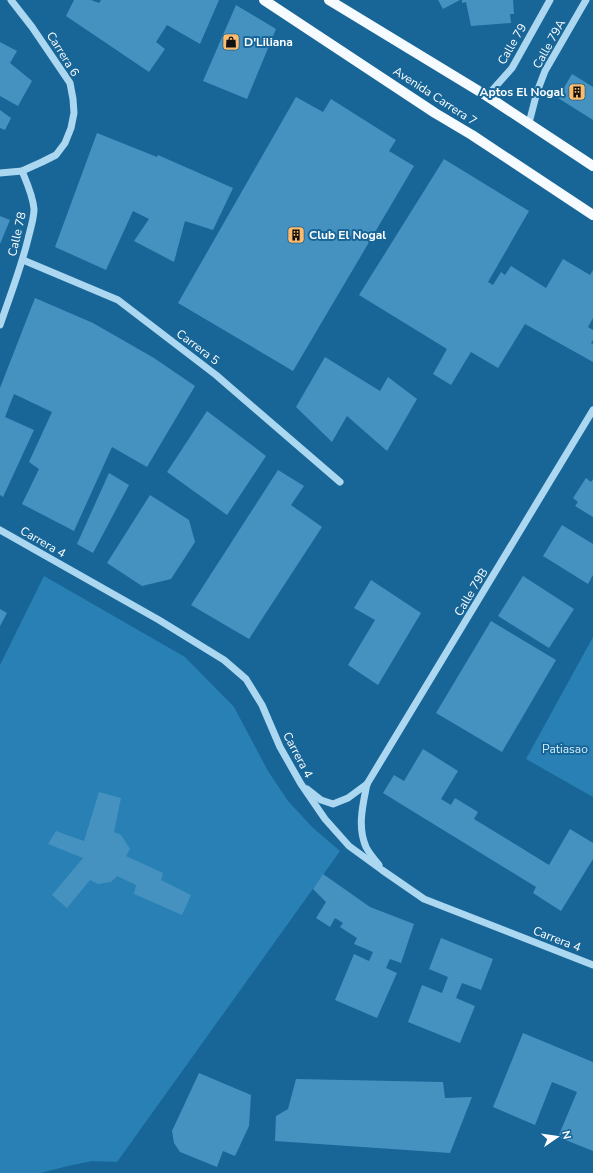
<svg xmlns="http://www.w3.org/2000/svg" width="593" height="1173" font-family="'Nunito Sans',sans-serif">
  <rect width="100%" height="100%" fill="#186698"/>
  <!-- green -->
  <g fill="#2880b4">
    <polygon points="44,576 185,657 234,707 268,771 288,801 312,827 340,851 117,1162 92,1161 68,1166 40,1173 0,1173 0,665"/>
    <polygon points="593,637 593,797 526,759"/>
  </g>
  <!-- building -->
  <g fill="#4592c0">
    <polygon points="74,0 91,0 99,3 101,0 219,0 200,44 167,25 156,42 165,49 149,72 66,16"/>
    <polygon points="438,0 460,0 443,9"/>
    <polygon points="462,0 513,0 514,14 510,14 511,23 471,26 466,2 462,3"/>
    <polygon points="236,5 276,29 247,99 203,81"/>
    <polygon points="0,42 17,51 10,63 32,81 18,106 0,96"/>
    <polygon points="572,74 593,87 593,120 558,98"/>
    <polygon points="296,97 323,112 331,99 396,140 389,151 414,166 293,371 178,303"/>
    <polygon points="0,110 11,118 5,130 0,128"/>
    <polygon points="97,133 157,157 158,155 233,188 213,230 185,221 174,262 134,241 149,219 133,211 106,270 55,247"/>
    <polygon points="444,159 529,211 488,282 493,285 501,272 505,275 511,266 546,288 563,259 590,275 593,270 593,318 588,327 593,330 593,340 591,343 593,344 593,362 525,324 498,368 471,352 451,385 433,374 447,349 359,295"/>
    <polygon points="0,216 10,220 0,244"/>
    <polygon points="35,298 93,323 154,358 195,386 147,467 112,447 74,531 22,504 39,469 29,462 52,412 14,394 5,417 34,430 3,497 0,495 0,388"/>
    <polygon points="325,357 380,391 388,377 417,399 387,451 347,416 332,442 296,407"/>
    <polygon points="207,411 266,456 227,515 167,472"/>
    <polygon points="278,470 304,486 291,505 322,527 249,639 191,605"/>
    <polygon points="109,473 129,485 93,553 77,544"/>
    <polygon points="586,478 591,482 593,479 593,517 575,506 578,502 573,498"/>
    <polygon points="150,495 189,520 195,542 171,579 142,586 107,563"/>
    <polygon points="562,525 593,544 593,575 588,584 543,556"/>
    <polygon points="523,576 574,609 549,648 498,616"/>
    <polygon points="371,580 421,613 378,685 348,665 375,620 354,608"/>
    <polygon points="0,609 7,613 0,626"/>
    <polygon points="491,621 556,660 502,752 436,713"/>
    <polygon points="423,749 458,771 441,799 451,805 455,798 478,812 474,819 549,865 570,829 593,843 593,859 561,911 533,893 536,887 383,793 394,775 404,781"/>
    <polygon points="99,792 121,798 114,832 121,835 130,849 126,856 163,873 161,880 191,895 182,915 134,894 136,885 117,876 111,882 98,884 90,880 67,908 52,895 83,858 48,844 56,831 84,841"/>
    <polygon points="323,874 370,907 414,924 401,963 390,959 386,968 397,973 377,1018 335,1000 354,954 369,961 373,952 354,944 357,938 340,927 343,923 335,918 330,927 316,918 326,902 313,889"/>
    <polygon points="441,938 493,959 481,990 462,983 456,998 475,1006 460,1043 408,1022 422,985 442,993 448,977 429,969"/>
    <polygon points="523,1033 593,1062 593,1151 558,1137 577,1092 552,1082 535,1125 493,1107"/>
    <polygon points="199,1073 251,1095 249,1126 235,1156 223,1151 217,1167 180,1152 174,1143 172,1131"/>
    <polygon points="296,1079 443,1082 445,1098 472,1097 450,1153 275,1141 276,1116 288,1109"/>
  </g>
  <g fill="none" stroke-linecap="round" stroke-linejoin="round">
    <!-- minor -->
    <g stroke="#acd7f1" stroke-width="7">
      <polyline points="487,96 512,68 550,0"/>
      <polyline points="529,123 537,92 545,71 586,0"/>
      <polyline points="0,173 22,171 42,162 56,155 65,143 71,128 74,113 73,99 70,83 32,27 11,0"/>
      <polyline points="23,260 118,300 216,375 340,482"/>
      <path d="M0 325C10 296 21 268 28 239 30 230 34 219 34 209 33 196 27 183 22 171"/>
      <polyline points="0,530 159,620 224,660 246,679 262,705 280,747 301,784 325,819 349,846 382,870 424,899 593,965"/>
      <polyline points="307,789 321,800 333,804 348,798 367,784"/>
      <path d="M379 865C374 859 369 853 366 847 357 827 363 804 367 784L593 410"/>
    </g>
    <!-- major -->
    <g stroke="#f6fbff" stroke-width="10">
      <polyline points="264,0 435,113 472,135 593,215"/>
      <polyline points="329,0 487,96 593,166"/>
    </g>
  </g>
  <!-- icons -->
  <defs>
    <symbol id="shop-square" viewBox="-11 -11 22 22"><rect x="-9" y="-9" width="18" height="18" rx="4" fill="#ffbb6c" stroke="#186698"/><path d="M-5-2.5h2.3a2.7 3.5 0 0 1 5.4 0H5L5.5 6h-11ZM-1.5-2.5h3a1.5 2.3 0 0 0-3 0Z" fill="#111"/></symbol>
    <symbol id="building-square" viewBox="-11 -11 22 22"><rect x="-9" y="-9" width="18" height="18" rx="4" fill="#ffbb6c" stroke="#186698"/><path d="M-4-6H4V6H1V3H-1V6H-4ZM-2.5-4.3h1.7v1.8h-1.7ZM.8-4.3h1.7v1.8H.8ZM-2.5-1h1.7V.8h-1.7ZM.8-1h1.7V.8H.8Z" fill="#111"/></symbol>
  </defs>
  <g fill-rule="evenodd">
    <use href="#shop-square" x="221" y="32" width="20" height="20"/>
    <use href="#building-square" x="567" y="82" width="20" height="20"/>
    <use href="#building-square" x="286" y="225" width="20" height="20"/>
  </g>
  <g text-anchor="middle" stroke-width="4" stroke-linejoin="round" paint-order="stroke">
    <!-- poi labels -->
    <g font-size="12" font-weight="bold" fill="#fff" stroke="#186698" text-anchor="start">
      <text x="244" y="46">D'Liliana</text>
      <text x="564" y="96" text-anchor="end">Aptos El Nogal</text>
      <text x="309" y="239">Club El Nogal</text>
    </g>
    <!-- street labels -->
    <g font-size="12" fill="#fff" stroke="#186698">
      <text transform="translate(512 44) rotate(-60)" y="4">Calle 79</text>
      <text transform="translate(549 44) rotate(-61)" y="4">Calle 79A</text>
      <text transform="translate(63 54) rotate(58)" y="4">Carrera 6</text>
      <text transform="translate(435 96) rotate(33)" y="4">Avenida Carrera 7</text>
      <text transform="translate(17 234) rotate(-77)" y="4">Calle 78</text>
      <text transform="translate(198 347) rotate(37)" y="4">Carrera 5</text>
      <text transform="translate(43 542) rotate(30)" y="4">Carrera 4</text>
      <text transform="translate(471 592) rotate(-59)" y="4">Calle 79B</text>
      <text transform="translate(298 755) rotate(62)" y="4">Carrera 4</text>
      <text transform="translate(557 939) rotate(21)" y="4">Carrera 4</text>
    </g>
    <!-- park labels -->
    <g font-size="12" fill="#d3edfc" stroke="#186698">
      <text x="565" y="753">Patiasao</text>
    </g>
  </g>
  <!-- north arrow -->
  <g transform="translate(557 1137) rotate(77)" stroke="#186698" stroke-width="3" paint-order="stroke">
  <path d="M0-3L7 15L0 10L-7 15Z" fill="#ffffff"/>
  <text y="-6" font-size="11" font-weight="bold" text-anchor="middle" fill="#ffffff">N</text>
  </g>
</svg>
